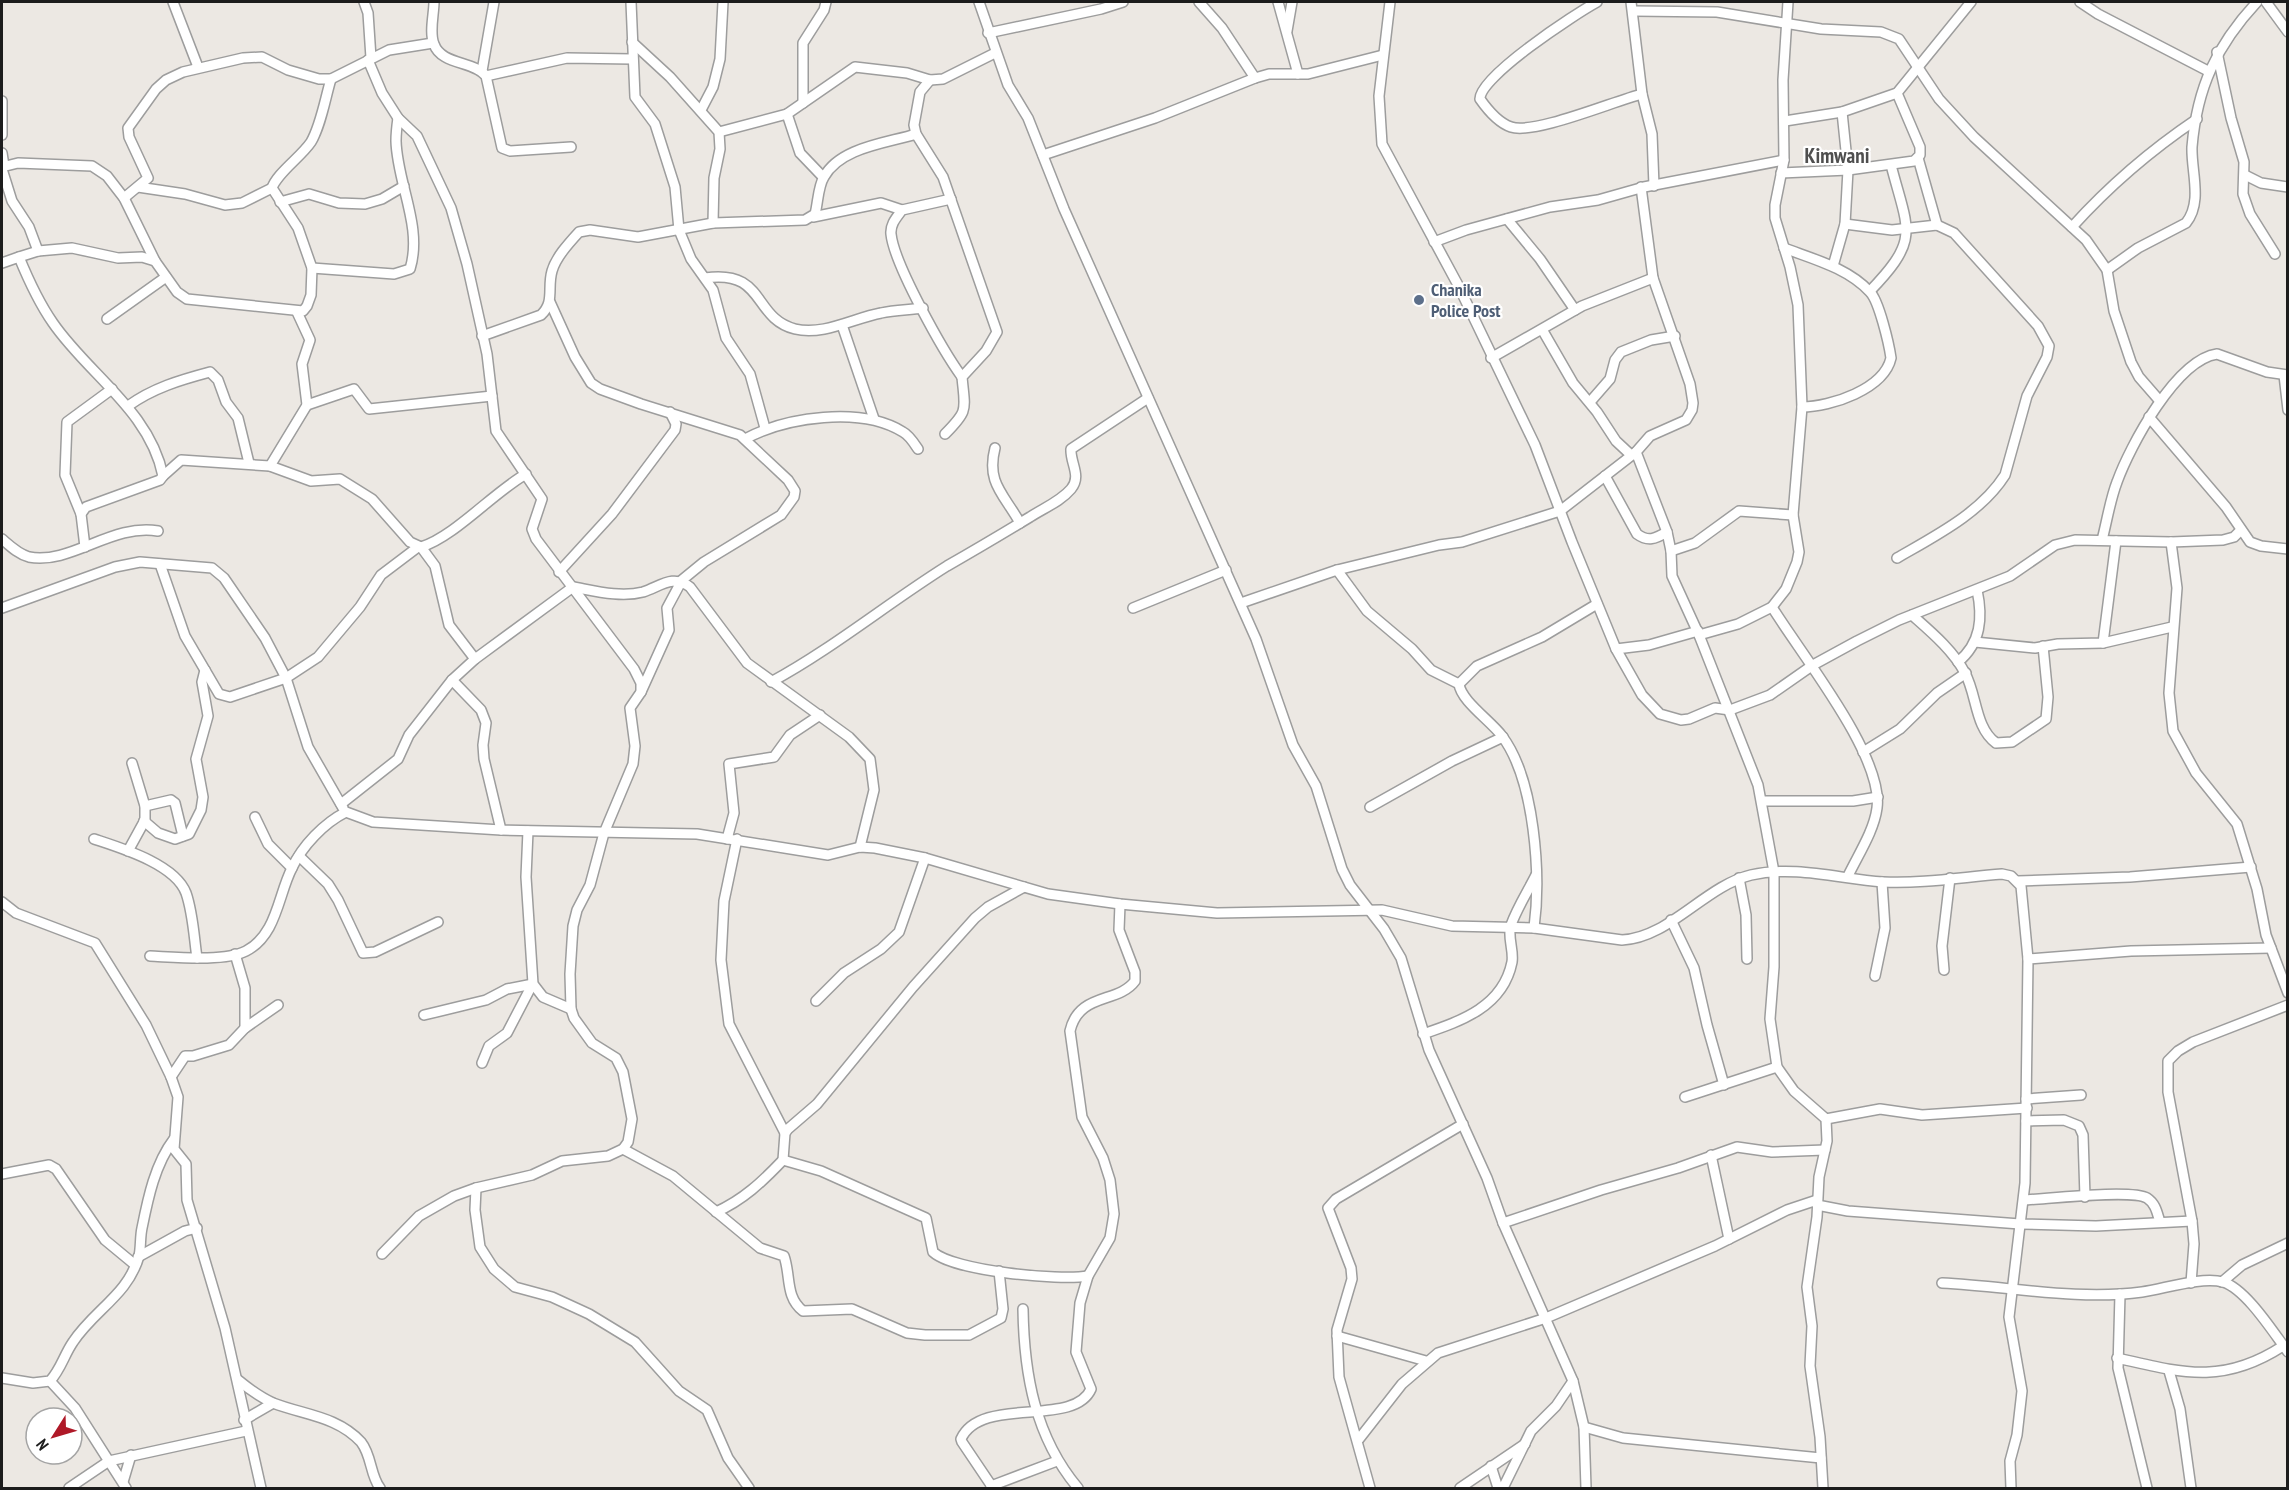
<svg xmlns="http://www.w3.org/2000/svg" width="2289" height="1490" font-family="'PT Sans Narrow',sans-serif">
  <rect width="100%" height="100%" fill="#ece8e3"/>
  <g fill="none" stroke-linecap="round" stroke-linejoin="round">
    <defs>
      <g id="street">
        <polyline points="173,2 198,67"/>
        <polyline points="364,2 368,13 371,58"/>
        <path d="M434 2C434 14 429 33 434 44 441 65 474 61 486 76L502 148 510 151 571 147"/>
        <polyline points="631,2 635,97 655,124 675,187 679,230 691,259 713,290 726,338 750,374 765,428"/>
        <polyline points="979,2 1008,85 1028,118 1064,209 1256,639 1293,745 1316,786 1342,869 1350,885 1384,929 1401,958 1429,1050 1487,1178 1503,1223 1573,1381 1584,1427 1586,1488"/>
        <polyline points="1199,2 1222,28 1255,78"/>
        <polyline points="1278,2 1298,74"/>
        <polyline points="1390,2 1379,96 1382,144 1458,285 1535,445 1572,542 1616,649 1642,695 1660,714 1681,720 1689,719 1715,708 1730,710 1770,695 1813,665 1857,641 1899,620 2010,576 2055,545 2075,540 2171,542 2223,540 2234,537 2241,530"/>
        <path d="M1597 2C1575 14 1479 77 1480 99 1487 109 1499 123 1511 127 1534 135 1614 101 1642 94"/>
        <polyline points="1631,2 1642,94 1652,134 1654,186"/>
        <polyline points="2080,2 2098,14 2208,71"/>
        <polyline points="2266,2 2288,32"/>
        <polyline points="1634,11 1717,12 1821,29 1881,32 1899,39 1939,99 1974,137 2086,240 2107,270 2114,311 2131,362 2139,377 2159,400"/>
        <polyline points="1287,31 1292,2"/>
        <polyline points="988,33 1101,9 1123,2"/>
        <polyline points="632,42 670,77 719,132 720,149 714,178 713,223"/>
        <polyline points="2217,52 2231,118 2244,162 2243,194 2250,214 2275,254"/>
        <polyline points="368,60 382,93 398,118 417,136 451,208 467,264 487,354 496,431 542,499 532,529 536,539 634,669 641,683 641,692 630,708 635,746 633,764 604,833 590,885 577,910 573,926 570,974 571,1009 574,1018 592,1043 616,1058 623,1072 632,1119 628,1142 623,1149 608,1156 562,1161 532,1175 476,1188 454,1196 419,1216 382,1254"/>
        <polyline points="482,71 494,2"/>
        <polyline points="486,76 567,58 632,59"/>
        <path d="M930 80 920 92 914 125 916 134 943 177 997 332 986 351 962 377C965 410 969 410 945 434"/>
        <polyline points="2,101 2,135"/>
        <polyline points="803,103 803,43 824,10 826,2"/>
        <polyline points="701,110 713,87 720,59 723,2"/>
        <polyline points="787,114 800,153 823,177"/>
        <polyline points="1785,121 1842,112 1897,93 1971,2"/>
        <polyline points="719,132 787,114 855,67 907,73 930,80 943,79 995,53"/>
        <polyline points="2,153 4,166"/>
        <polyline points="1043,155 1155,118 1255,78 1269,74 1308,74 1383,55"/>
        <polyline points="1918,158 1937,225"/>
        <polyline points="2,167 18,163 92,166 107,176 124,198 155,261"/>
        <polyline points="2,169 12,201 29,227 38,251"/>
        <polyline points="1781,173 1848,170 1914,161 1920,155 1920,147 1897,93"/>
        <polyline points="2245,175 2261,183 2288,187"/>
        <polyline points="138,187 185,194 225,205 242,203 272,188"/>
        <polyline points="1641,187 1653,278 1690,384 1693,403 1692,410 1686,420 1650,436 1636,452 1667,532 1671,551 1672,576 1699,635 1758,785 1774,872 1774,967 1770,1019 1777,1067 1794,1091 1826,1119 1827,1141 1819,1177 1817,1217 1807,1287 1812,1326 1810,1366 1820,1437 1823,1488"/>
        <polyline points="124,198 148,178 129,137 128,128 156,89 166,80 183,72 243,58 262,57 288,70 319,79 331,79 389,50 433,43"/>
        <path d="M951 199 902 210C897 217 890 224 891 234 894 264 943 351 962 377"/>
        <polyline points="280,202 309,194 339,203 365,204 382,199 404,186"/>
        <polyline points="813,217 881,203 902,210"/>
        <polyline points="1507,219 1540,259 1575,310"/>
        <path d="M1845 224 1892 230 1937 225 1954 233 2038 326 2049 346 2047 357 2027 396 2005 475C1981 513 1935 536 1897 558"/>
        <path d="M2072 227C2109 186 2151 150 2197 119"/>
        <polyline points="1434,242 1466,230 1550,207 1598,200 1644,187 1784,160"/>
        <path d="M1784 248C1813 259 1848 268 1870 292 1879 301 1889 344 1891 358 1884 389 1831 407 1802 407"/>
        <path d="M19 257 38 251 72 248 118 258 142 257 155 261 177 292 187 299 303 311 307 306 311 295 312 268 298 228 272 188C277 173 301 157 311 142 321 125 325 99 331 79"/>
        <path d="M2 263 19 257C28 279 39 303 53 323 88 374 150 411 163 476L160 480 86 507 81 514 85 547"/>
        <polyline points="1833,266 1845,224 1848,170 1842,112"/>
        <path d="M312 268 394 274 410 269C423 227 397 183 396 141 396 133 397 125 398 118"/>
        <path d="M2107 270 2138 248 2186 223C2203 202 2191 171 2192 147 2197 87 2217 45 2257 2"/>
        <path d="M705 278C766 269 752 318 795 329 823 336 854 318 881 313 895 310 909 310 923 308"/>
        <path d="M1870 291C1921 238 1908 231 1891 165"/>
        <polyline points="550,302 575,357 591,383 600,389 641,404 740,435 788,480 795,491 794,497 781,515 704,562 682,580 667,608 669,630 641,692"/>
        <polyline points="107,319 166,277"/>
        <polyline points="842,325 874,419"/>
        <polyline points="1543,331 1573,383 1597,412 1616,441 1631,455"/>
        <path d="M482 336 541 315C555 302 547 288 552 271 556 257 569 243 579 232L590 230 638 237 713 223 805 220 815 214C818 203 818 186 824 177 840 147 888 143 916 134"/>
        <polyline points="1491,358 1582,306 1653,278"/>
        <polyline points="2284,375 2288,410"/>
        <polyline points="1590,402 1610,379 1615,360 1621,352 1651,340 1675,336"/>
        <polyline points="307,405 354,389 369,409 492,396"/>
        <path d="M128 406C153 388 180 380 210 372L218 380 226 402 238 418 249 463"/>
        <polyline points="2149,417 2226,507 2250,542 2261,546 2288,549"/>
        <path d="M745 439C786 417 861 406 903 432 909 435 914 443 918 449"/>
        <path d="M995 448C986 483 1004 494 1020 523"/>
        <polyline points="270,466 307,405 302,364 310,340 297,312"/>
        <path d="M163 476 181 460 270 466 311 481 340 479 372 499 410 542 421 547C454 537 494 492 526 474"/>
        <path d="M1605 476 1637 534C1648 542 1655 539 1667 532"/>
        <polyline points="81,514 65,475 67,422 112,389"/>
        <path d="M2 539C10 546 18 554 29 557 71 565 112 523 158 531"/>
        <path d="M2102 540C2107 521 2110 500 2117 482 2130 446 2176 360 2217 354L2267 372 2288 375"/>
        <polyline points="2171,542 2177,588 2169,693 2173,731 2196,773 2237,824 2257,889 2266,935 2288,993"/>
        <polyline points="421,547 435,566 449,625 475,659"/>
        <polyline points="1671,551 1695,543 1739,511 1793,515"/>
        <polyline points="160,564 185,636 219,694 230,697 286,678 318,657 360,607 381,575 418,547"/>
        <polyline points="1337,570 1367,611 1412,649 1431,670 1459,684"/>
        <polyline points="559,572 612,514 675,430 676,424 670,412"/>
        <polyline points="1241,603 1337,570 1439,545 1462,542 1560,511 1636,452"/>
        <path d="M1772 607C1800 653 1884 756 1877 808 1874 831 1858 855 1848 876"/>
        <polyline points="2,608 115,567 140,562 212,568 224,578 265,638 286,678 308,747 343,808"/>
        <polyline points="1133,608 1226,570"/>
        <path d="M1912 615C1930 631 1953 650 1965 673 1977 695 1975 728 1996 743L2012 742 2046 719 2048 697 2043 646"/>
        <polyline points="1699,635 1738,624 1772,607 1786,589 1797,562 1799,552 1793,515 1802,407 1798,305 1790,267 1775,218 1775,205 1784,160 1783,80 1788,2"/>
        <polyline points="1975,642 2035,648 2058,644 2103,643 2172,627"/>
        <polyline points="2103,643 2116,541"/>
        <polyline points="1616,649 1649,645 1698,631"/>
        <path d="M1958 662C1981 643 1983 618 1977 590"/>
        <polyline points="452,680 481,710 486,723 483,745 484,759 501,830"/>
        <path d="M771 682C832 649 888 603 947 566 975 550 1002 534 1030 517 1044 508 1061 501 1071 489 1082 476 1070 463 1071 449L1148 398"/>
        <polyline points="1863,752 1900,729 1937,693 1966,673"/>
        <polyline points="1762,801 1853,801 1878,797"/>
        <path d="M341 804 398 759 409 735 452 680 475 659 573 587C595 591 621 598 643 592 661 586 673 574 690 587L747 663 849 737 870 759 874 790 860 847"/>
        <polyline points="145,806 171,800 175,803 183,836"/>
        <polyline points="1370,807 1452,761 1503,737"/>
        <polyline points="255,817 268,844 292,868"/>
        <polyline points="144,821 158,833 175,839 189,834 201,810 203,797 196,759 208,716 202,682 205,670"/>
        <polyline points="528,831 526,877 533,984 543,997 571,1009"/>
        <path d="M94 839C121 848 175 864 186 893 193 913 194 937 197 958"/>
        <polyline points="727,839 734,813 729,764 774,757 790,735 820,715"/>
        <polyline points="737,839 724,901 721,960 729,1024 785,1133"/>
        <polyline points="128,851 145,820 145,806 132,763"/>
        <polyline points="299,856 328,884 338,900 363,953 375,952 438,922"/>
        <polyline points="1739,878 1746,915 1747,959"/>
        <polyline points="2018,881 2130,877 2251,867"/>
        <polyline points="2,902 16,913 95,943 146,1025 171,1077 178,1097 174,1149 186,1164 187,1200 225,1328 261,1488"/>
        <polyline points="1671,920 1694,968 1707,1025 1724,1085"/>
        <path d="M1534 928C1541 875 1535 780 1502 736 1491 721 1461 701 1459 684L1477 666 1542 637 1597 604"/>
        <polyline points="235,954 245,988 245,1028"/>
        <path d="M150 956C174 957 225 962 246 951 277 935 278 895 292 868 302 846 324 823 346 812L373 822 501 830 697 834 828 855 860 847 875 848 925 858 1048 894 1120 904 1217 913 1382 910 1452 926 1534 928 1622 940C1669 938 1705 886 1751 875 1795 865 1840 879 1883 882 1922 884 1963 877 2002 874L2011 876 2021 886 2028 959 2025 1183 2009 1317 2022 1391 2017 1435 2010 1461 2011 1488"/>
        <polyline points="2028,959 2131,951 2271,948"/>
        <polyline points="1944,970 1942,946 1950,878"/>
        <polyline points="1875,976 1885,928 1882,882"/>
        <polyline points="816,1001 844,973 881,949 899,932 925,858"/>
        <polyline points="424,1015 486,1000 507,989 533,984"/>
        <path d="M1423 1034C1461 1021 1503 1007 1512 962 1514 950 1507 936 1511 925 1517 908 1528 891 1536 875"/>
        <polyline points="482,1063 489,1046 507,1033 532,985"/>
        <polyline points="171,1077 185,1056 193,1056 229,1045 245,1028 278,1005"/>
        <polyline points="1685,1097 1777,1067"/>
        <polyline points="2026,1099 2081,1095"/>
        <polyline points="1826,1119 1880,1109 1922,1115 2027,1108"/>
        <polyline points="2026,1121 2064,1120 2079,1126 2083,1135 2085,1197"/>
        <path d="M623 1149 673 1176 760 1248 784 1256C791 1276 785 1297 803 1311L852 1309 907 1333 925 1335H969L1001 1318 1003 1309 999 1271"/>
        <polyline points="1711,1155 1729,1239"/>
        <polyline points="783,1160 785,1133 788,1129 817,1104 913,987 975,918 988,907 1024,887"/>
        <polyline points="2,1174 49,1165 56,1169 105,1240 134,1264"/>
        <polyline points="476,1188 475,1210 480,1247 494,1269 515,1287 552,1297 589,1314 635,1342 679,1391 707,1410 728,1458 749,1488"/>
        <path d="M2024 1200C2047 1199 2131 1189 2147 1198 2156 1204 2157 1213 2160 1222"/>
        <polyline points="1817,1205 1848,1211 2020,1224 2096,1226 2192,1221"/>
        <path d="M716 1212C743 1200 762 1182 783 1160L821 1171 926 1218 933 1252C954 1271 1059 1281 1088 1276"/>
        <polyline points="1503,1223 1601,1190 1678,1168 1737,1147 1772,1152 1825,1150"/>
        <polyline points="138,1257 185,1231 197,1228"/>
        <polyline points="2222,1282 2242,1265 2288,1243"/>
        <path d="M1942 1283C2008 1286 2076 1301 2142 1292 2164 1289 2202 1276 2223 1282 2246 1289 2273 1332 2288 1352"/>
        <polyline points="2191,1283 2194,1244 2192,1221 2168,1092 2168,1061 2178,1051 2193,1042 2288,1005"/>
        <polyline points="2120,1294 2118,1368 2147,1488"/>
        <path d="M1023 1309C1024 1374 1035 1437 1078 1488"/>
        <polyline points="1337,1336 1426,1361"/>
        <path d="M2117 1358C2183 1373 2223 1385 2283 1346"/>
        <polyline points="2169,1371 2180,1409 2191,1488"/>
        <path d="M2 1378 33 1383 50 1381C61 1369 64 1355 73 1342 94 1310 128 1295 139 1256 141 1247 140 1237 142 1228 148 1198 155 1164 174 1139"/>
        <path d="M238 1380C249 1389 260 1397 273 1403 304 1415 337 1416 361 1442 372 1456 370 1475 380 1488"/>
        <polyline points="50,1381 75,1408 126,1488"/>
        <polyline points="244,1420 273,1403"/>
        <polyline points="1584,1427 1623,1438 1821,1458"/>
        <polyline points="1359,1439 1402,1384 1438,1353 1546,1318 1715,1246 1787,1210 1817,1200"/>
        <polyline points="1491,1466 1498,1488"/>
        <polyline points="123,1482 131,1455"/>
        <polyline points="991,1486 1057,1461"/>
        <polyline points="69,1488 109,1461 246,1431"/>
        <path d="M993 1488 962 1442 961 1439C981 1395 1074 1428 1091 1389L1076 1352 1080 1303 1088 1276 1110 1238 1114 1214 1110 1180 1103 1158 1082 1117 1070 1031C1079 992 1118 1004 1135 981V972L1119 930 1120 904"/>
        <polyline points="1370,1488 1339,1377 1337,1330 1352,1279 1351,1268 1328,1208 1336,1199 1463,1124"/>
        <polyline points="1460,1488 1525,1444"/>
        <polyline points="1503,1488 1531,1431 1556,1406 1573,1381"/>
      </g>
    </defs>
    <!-- street casing -->
    <use href="#street" stroke="#9d9d9d" stroke-width="12"/>
    <!-- street -->
    <use href="#street" stroke="#fff" stroke-width="9"/>
  </g>
  <!-- markers -->
  <circle fill="#5c6f8a" stroke="#fff" stroke-width="2" cx="1419" cy="300" r="6"/>
  <g text-anchor="middle" stroke-width="4.5" stroke-linejoin="round" paint-order="stroke">
    <!-- service labels -->
    <g font-size="18" font-weight="bold" fill="#4e5e75" stroke="#fff" text-anchor="start">
      <text x="1431" y="296">Chanika<tspan x="1431" dy="21">Police Post</tspan></text>
    </g>
    <!-- quarter labels -->
    <g font-size="21" font-weight="bold" fill="#4f4f4f" stroke="#fff">
      <text x="1837" y="163">Kimwani</text>
    </g>
  </g>
  <!-- border -->
  <rect width="2289" height="1490" fill="none" stroke="#1c1c1c" stroke-width="6"/>
  <!-- north arrow -->
  <g transform="translate(54 1436) rotate(233)"><circle r="28" fill="#ffffff" stroke="#a4a4a4" stroke-width="1.5"/>
  <path d="M0-4.5L10 22L0 15L-10 22Z" fill="#af1928"/>
  <text y="-9" font-size="16" font-weight="bold" text-anchor="middle" fill="#1c1c1c">N</text>
  </g>
</svg>
